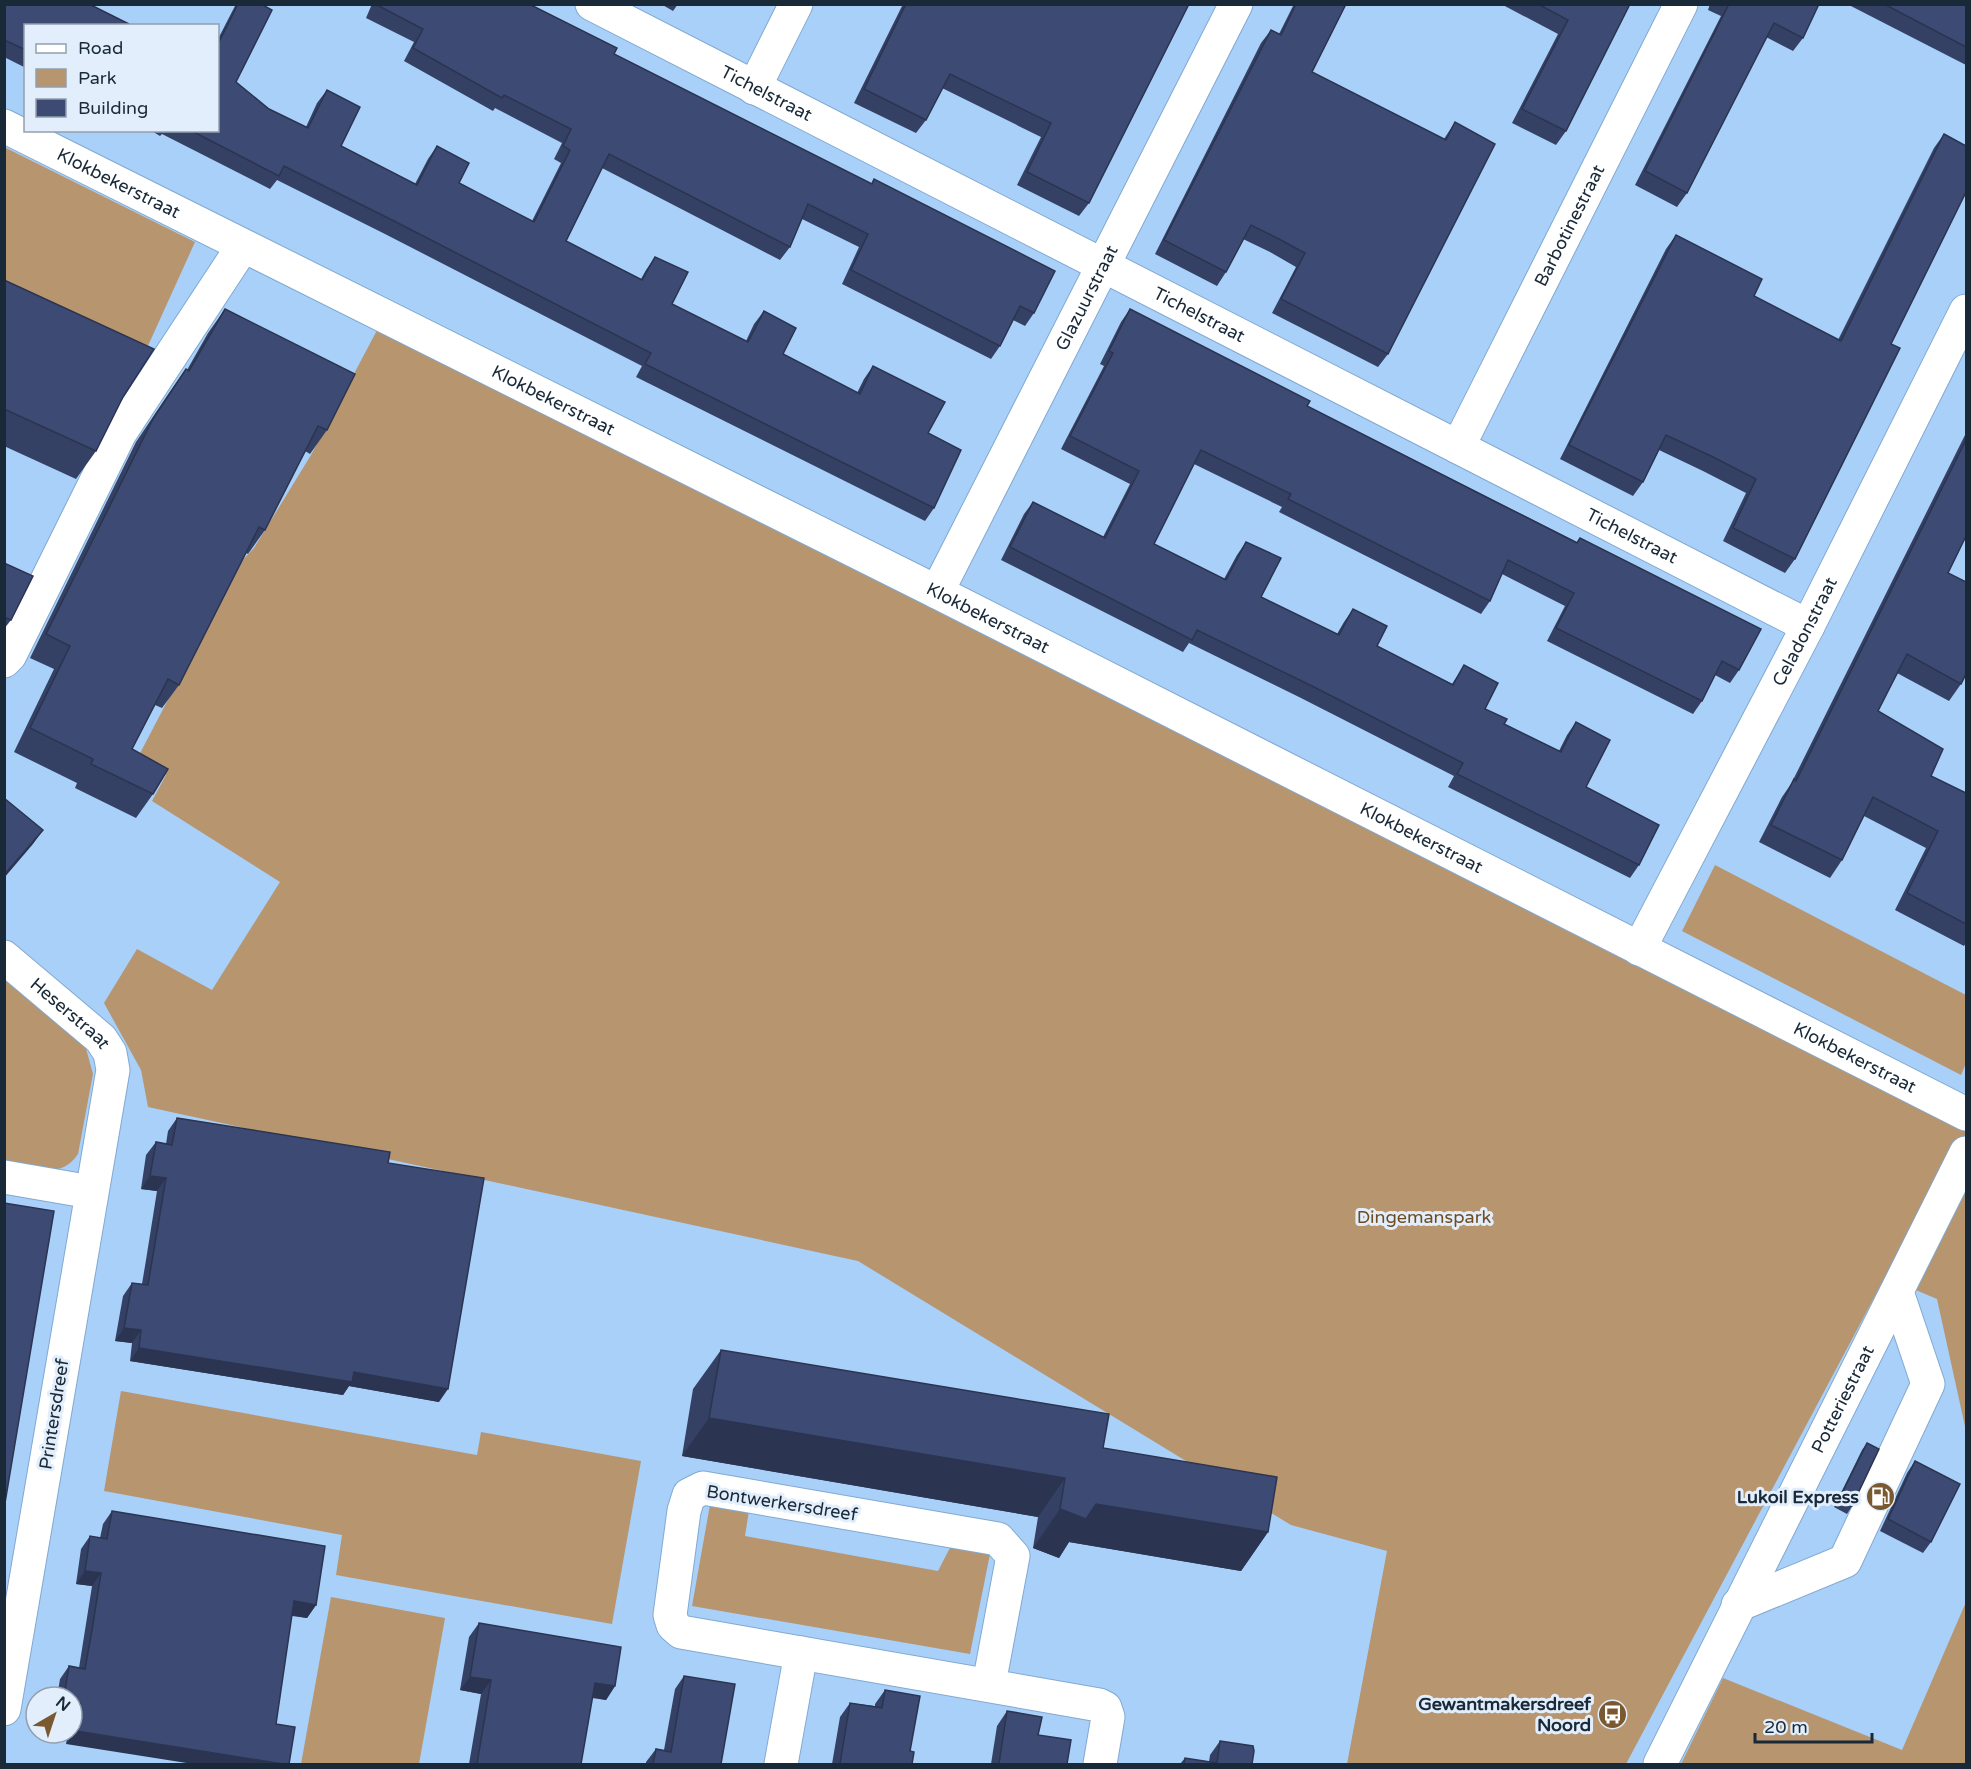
<svg xmlns="http://www.w3.org/2000/svg" width="1971" height="1769" font-family="'Varela Round',sans-serif">
  <rect width="100%" height="100%" fill="#a8d0f9"/>
  <!-- green -->
  <g fill="#b7956f">
    <polygon points="4,147 195,242 137,370 5,307"/>
    <polygon points="384,317 1966,1119 1966,1431 1937,1299 1885,1277 1626,1764 1347,1764 1387,1551 1291,1525 858,1261 148,1107 141,1070 104,1003 137,949 212,990 280,882 152,801 166,775 137,759 239,564 254,548 311,455"/>
    <polygon points="1715,865 1966,995 1966,1063 1961,1075 1682,931"/>
    <path d="M4 970 82 1034 93 1074 78 1154C60 1181 33 1167 5 1162Z"/>
    <polygon points="121,1391 477,1455 481,1432 641,1461 612,1624 336,1575 342,1535 104,1491"/>
    <polygon points="711,1499 750,1504 745,1536 938,1571 953,1542 991,1549 970,1654 692,1606"/>
    <polygon points="331,1597 445,1618 419,1764 301,1764"/>
    <polygon points="1966,1602 1966,1764 1681,1764 1723,1678 1902,1750"/>
  </g>
  <g fill="none" stroke-linecap="round" stroke-linejoin="round">
    <defs>
      <g id="minor">
        <path id="s1" d="M592 4 1808 626"/>
        <polyline points="754,88 796,4"/>
        <path id="s2" d="M4 126 937 592 1966 1114"/>
        <path id="s3" d="M1458 447 1681 4"/>
        <path id="s4" d="M937 592 1236 4"/>
        <polyline points="4,661 10,655 120,433 243,246"/>
        <path id="s5" d="M1639 949 1808 626 1966 311"/>
        <path id="s6" d="M4 957 101 1039 110 1053 113 1070 4 1709"/>
        <polyline points="4,1177 91,1192"/>
        <polyline points="1738,1605 1845,1561 1928,1384 1897,1292"/>
        <polyline points="989,1684 1013,1556 998,1539 703,1488 689,1495 684,1511 670,1615 673,1625 681,1632 1099,1705 1105,1708 1108,1717 1100,1764"/>
        <polyline points="781,1764 801,1653"/>
        <path id="s7" d="M1660 1764 1966 1153"/>
      </g>
    </defs>
    <!-- minor casing -->
    <use href="#minor" stroke="#82a9d0" stroke-width="35"/>
    <!-- minor -->
    <use href="#minor" stroke="#fff" stroke-width="33"/>
  </g>
  <!-- wall -->
  <g fill="#344064">
    <polygon points="4,4 26,26 26,68 4,57"/>
    <polygon points="236,4 261,4 236,82 269,109 306,127 317,103 327,90 341,146 415,184 428,159 437,146 459,183 532,221 561,163 554,159 562,143 495,108 493,111 404,61 414,42 366,18 372,4 529,4 614,54 871,184 874,179 1034,313 1025,326 1013,320 1000,346 991,359 842,284 859,247 802,219 790,247 780,260 602,168 566,241 641,279 646,270 655,257 672,304 746,341 754,324 764,311 783,354 857,393 864,379 873,366 928,433 934,508 925,521 636,377 642,366 385,234 277,180 270,189 162,134 160,136 150,130 218,130 218,39"/>
    <polygon points="661,4 678,4 673,11"/>
    <polygon points="903,4 1189,4 1089,203 1079,216 1017,185 1041,137 942,88 926,120 916,133 854,103"/>
    <polygon points="1294,4 1346,4 1312,72 1444,139 1455,122 1388,354 1378,367 1272,313 1296,267 1270,252 1243,239 1226,272 1217,286 1155,254 1261,43 1271,30 1279,34"/>
    <polygon points="1501,4 1630,4 1566,131 1556,145 1512,123 1558,34"/>
    <polygon points="1710,4 1819,4 1803,38 1793,51 1766,37 1687,193 1677,207 1635,185 1721,16 1708,10"/>
    <polygon points="1847,4 1966,4 1966,65"/>
    <polygon points="1944,134 1891,344 1795,559 1785,573 1723,541 1746,493 1703,471 1659,450 1643,482 1633,496 1560,459 1666,249 1676,235 1754,296 1838,340 1934,148"/>
    <polygon points="4,280 123,397 96,451 76,479 4,446"/>
    <polygon points="225,309 327,430 310,454 305,451 265,530 248,554 246,553 179,685 162,708 155,705 132,749 153,794 136,818 75,788 77,783 14,752 54,669 30,658 136,442 169,393 186,369 187,370 208,333"/>
    <polygon points="1130,309 1307,406 1577,542 1580,538 1739,670 1730,683 1715,675 1702,701 1693,714 1547,641 1565,606 1502,574 1490,601 1481,614 1279,512 1282,507 1194,464 1154,544 1224,579 1237,555 1246,542 1261,597 1337,634 1344,622 1353,609 1377,646 1452,684 1464,665 1485,709 1504,724 1559,751 1567,735 1576,722 1586,787 1639,865 1630,878 1448,787 1454,776 1301,698 1189,643 1183,652 1001,560 1024,514 1033,502 1103,537 1130,484 1061,449 1104,366 1100,364 1121,322"/>
    <polygon points="1966,433 1966,536 1948,573 1961,684 1949,701 1897,673 1878,711 1931,776 1966,793 1966,943 1964,946 1895,910 1926,848 1864,816 1842,860 1830,878 1759,842 1782,797 1791,784"/>
    <polygon points="4,563 11,620 4,629"/>
    <polygon points="177,1118 388,1163 439,1402 349,1386 343,1395 130,1361 132,1343 115,1341 123,1296 132,1283 142,1284 146,1260 157,1191 141,1189 146,1155 156,1142 166,1144 168,1131"/>
    <polygon points="721,1350 1103,1448 1268,1532 1241,1571 1069,1542 1059,1558 1033,1548 1038,1517 682,1456 693,1389"/>
    <polygon points="1867,1443 1852,1506 1847,1514 1834,1507 1862,1450"/>
    <polygon points="1915,1461 1931,1542 1923,1553 1880,1531 1907,1473"/>
    <polygon points="112,1511 316,1605 307,1618 292,1616 66,1744 68,1733 72,1733 72,1697 57,1697 60,1679 69,1666 79,1668 92,1586 76,1584 81,1549 90,1536 100,1538 103,1524"/>
    <polygon points="479,1623 615,1686 606,1700 592,1698 581,1764 469,1764 481,1694 460,1690 469,1637"/>
    <polygon points="684,1676 721,1764 646,1764 646,1762 656,1749 664,1750 675,1689"/>
    <polygon points="885,1690 910,1751 912,1764 832,1764 840,1717 850,1703 875,1706 875,1704"/>
    <polygon points="1007,1711 1038,1735 1067,1764 991,1764 997,1726"/>
    <polygon points="1220,1741 1252,1764 1180,1764 1185,1758 1209,1762 1210,1755"/>
  </g>
  <!-- shaded-wall -->
  <g fill="#2b3451">
    <polygon points="43,830 33,844 4,878 4,875"/>
    <polygon points="150,1176 166,1178 157,1191 141,1189"/>
    <polygon points="124,1328 141,1330 132,1343 115,1341"/>
    <polygon points="139,1348 354,1372 448,1389 439,1402 349,1386 343,1395 130,1361"/>
    <polygon points="709,1418 1065,1478 1038,1517 682,1456"/>
    <polygon points="1096,1504 1268,1532 1241,1571 1069,1542 1059,1558 1033,1548 1060,1509"/>
    <polygon points="85,1571 101,1573 92,1586 76,1584"/>
    <polygon points="294,1601 316,1605 307,1618 285,1614"/>
    <polygon points="470,1677 491,1680 481,1694 460,1690"/>
    <polygon points="595,1683 615,1686 606,1700 586,1696"/>
    <polygon points="72,1702 80,1703 72,1715"/>
    <polygon points="76,1731 283,1764 193,1764 66,1744"/>
  </g>
  <!-- building -->
  <g fill="#3d4b74" stroke="#2b3451" stroke-width="1.5">
    <polygon points="4,4 89,4 129,24 129,26 26,26 26,50 4,40"/>
    <polygon points="238,4 261,4 272,10 236,82 269,109 308,128 327,90 360,107 341,146 417,185 437,146 469,163 459,183 534,222 570,150 563,146 571,129 504,95 502,98 413,48 423,29 375,4 529,4 617,48 614,54 872,184 874,179 1055,271 1034,313 1020,306 1000,346 851,270 868,234 808,204 790,247 609,154 566,241 642,280 655,257 688,272 672,304 748,342 764,311 796,328 783,354 860,394 873,366 945,402 928,433 961,450 934,508 645,364 651,353 394,221 284,166 279,176 190,130 218,130 218,44"/>
    <polygon points="906,4 1189,4 1089,203 1027,172 1051,123 950,74 926,120 864,89"/>
    <polygon points="1296,4 1346,4 1312,72 1446,140 1455,122 1495,144 1388,354 1281,299 1305,253 1279,239 1251,225 1226,272 1164,240 1271,30 1281,35"/>
    <polygon points="1538,4 1630,4 1566,131 1522,109 1568,20"/>
    <polygon points="1729,4 1819,4 1803,38 1774,23 1687,193 1645,171"/>
    <polygon points="1884,4 1966,4 1966,47"/>
    <polygon points="1944,134 1966,146 1966,192 1891,344 1900,348 1795,559 1733,528 1756,479 1713,457 1666,435 1643,482 1569,445 1676,235 1762,279 1754,296 1841,341"/>
    <polygon points="4,280 154,349 123,397 96,451 4,409"/>
    <polygon points="225,309 355,374 327,430 318,426 265,530 259,527 179,685 168,679 132,749 168,769 153,794 91,764 93,759 30,728 70,646 46,634 153,419 186,369 189,371"/>
    <polygon points="1130,309 1310,401 1307,406 1488,498 1577,543 1580,538 1761,629 1739,670 1722,661 1702,701 1556,628 1574,593 1508,560 1490,601 1288,499 1291,494 1201,450 1154,544 1226,580 1246,542 1281,558 1261,597 1339,635 1353,609 1387,626 1377,646 1453,685 1464,665 1498,683 1485,709 1507,719 1504,724 1561,752 1576,722 1610,740 1586,787 1659,825 1639,865 1457,774 1463,763 1310,685 1197,630 1192,640 1010,547 1033,502 1105,538 1139,471 1070,436 1113,353 1109,351"/>
    <polygon points="1966,440 1966,536 1948,573 1966,582 1966,674 1961,684 1907,654 1878,711 1943,749 1931,776 1966,793 1966,924 1907,893 1938,831 1873,797 1842,860 1771,825 1794,779 1796,781"/>
    <polygon points="4,563 33,576 11,620 4,617"/>
    <polygon points="4,798 43,830 4,875"/>
    <polygon points="177,1118 390,1152 388,1163 484,1178 448,1389 354,1372 352,1382 139,1348 141,1330 124,1328 132,1283 148,1285 166,1178 150,1176 156,1142 172,1145"/>
    <polygon points="4,1203 54,1211 4,1509"/>
    <polygon points="721,1350 1109,1414 1103,1448 1277,1477 1268,1532 1096,1504 1086,1519 1060,1509 1065,1478 709,1418"/>
    <polygon points="1867,1443 1879,1449 1852,1506 1839,1499"/>
    <polygon points="1915,1461 1960,1484 1931,1542 1888,1519"/>
    <polygon points="112,1511 325,1546 316,1605 294,1601 276,1724 295,1727 289,1764 283,1764 76,1731 80,1703 72,1702 72,1697 64,1697 69,1666 85,1669 92,1630 101,1573 85,1571 90,1536 107,1539"/>
    <polygon points="479,1623 621,1647 615,1686 595,1683 581,1764 477,1764 491,1680 470,1677"/>
    <polygon points="684,1676 735,1684 721,1764 653,1764 656,1749 671,1752"/>
    <polygon points="885,1690 920,1696 910,1751 914,1752 912,1764 840,1764 850,1703 882,1708"/>
    <polygon points="1007,1711 1042,1717 1038,1735 1071,1740 1067,1764 999,1764"/>
    <polygon points="1220,1741 1253,1746 1254,1751 1252,1764 1184,1764 1185,1758 1217,1763"/>
  </g>
  <!-- icons -->
  <defs>
    <symbol id="fuel-disc" viewBox="-11 -11 22 22"><circle r="9.5" fill="#7a5830" stroke="#e2eefb"/><path d="M-5.5-6h7V0h2V4h1.3V-2.5L3-4.5l.8-.8L6-3V5H2.5V1h-1V6h-7ZM-4.2-4.7v3.2H.2V-4.7Z" fill="#fff"/></symbol>
    <symbol id="bus-disc" viewBox="-11 -11 22 22"><circle r="9.5" fill="#7a5830" stroke="#e2eefb"/><path d="M-5-6H5V4H4V6H2V4H-2V6H-4V4H-5ZM-3.5-4V0h7V-4ZM-3.5 1.2v1.5H-2V1.2ZM2 1.2v1.5H3.5V1.2Z" fill="#fff"/></symbol>
  </defs>
  <g fill-rule="evenodd">
    <use href="#fuel-disc" x="1864" y="1480" width="33" height="33"/>
    <use href="#bus-disc" x="1596" y="1698" width="33" height="33"/>
  </g>
  <g text-anchor="middle" stroke-width="6" stroke-linejoin="round" paint-order="stroke">
    <!-- street labels -->
    <g font-size="18" fill="#192938" stroke="#e2eefb">
      <text dy="6" stroke="none"><textPath href="#s1" startOffset="196">Tichelstraat</textPath></text>
      <text dy="6" stroke="none"><textPath href="#s2" startOffset="128">Klokbekerstraat</textPath></text>
      <text dy="6" stroke="none"><textPath href="#s3" startOffset="248">Barbotinestraat</textPath></text>
      <text dy="6" stroke="none"><textPath href="#s4" startOffset="330">Glazuurstraat</textPath></text>
      <text dy="6" stroke="none"><textPath href="#s1" startOffset="682">Tichelstraat</textPath></text>
      <text dy="6" stroke="none"><textPath href="#s2" startOffset="614">Klokbekerstraat</textPath></text>
      <text dy="6" stroke="none"><textPath href="#s1" startOffset="1168">Tichelstraat</textPath></text>
      <text dy="6" stroke="none"><textPath href="#s2" startOffset="1100">Klokbekerstraat</textPath></text>
      <text dy="6" stroke="none"><textPath href="#s5" startOffset="358">Celadonstraat</textPath></text>
      <text dy="6" stroke="none"><textPath href="#s2" startOffset="1586">Klokbekerstraat</textPath></text>
      <text dy="6" stroke="none"><textPath href="#s6" startOffset="87">Heserstraat</textPath></text>
      <text dy="6" stroke="none"><textPath href="#s2" startOffset="2072">Klokbekerstraat</textPath></text>
      <text dy="6" stroke="none"><textPath href="#s7" startOffset="408">Potteriestraat</textPath></text>
      <text transform="translate(54 1414) rotate(-81)" y="6">Printersdreef</text>
      <text transform="translate(782 1503) rotate(9)" y="6">Bontwerkersdreef</text>
    </g>
    <!-- park labels -->
    <g font-size="18" fill="#6f4c20" stroke="#e2eefb">
      <text x="1424" y="1223">Dingemanspark</text>
    </g>
    <!-- poi labels -->
    <g font-size="18" font-weight="bold" fill="#192938" stroke="#e2eefb" text-anchor="end">
      <text x="1859" y="1503">Lukoil Express</text>
      <text x="1591" y="1710">Gewantmakersdreef<tspan x="1591" dy="21">Noord</tspan></text>
    </g>
  </g>
  <!-- border -->
  <rect width="1971" height="1769" fill="none" stroke="#192938" stroke-width="12"/>
  <!-- legend -->
  <rect x="24" y="24" width="195" height="108" fill="#e2eefb" stroke="#929fad" stroke-width="1.5"/>
  <rect x="36" y="44" width="30" height="9" fill="#ffffff" stroke="#929fad" stroke-width="1.5"/>
  <text x="78" y="54" font-size="18" fill="#192938">Road</text>
  <rect x="36" y="69" width="30" height="18" fill="#b7956f" stroke="#929fad" stroke-width="1.5"/>
  <text x="78" y="84" font-size="18" fill="#192938">Park</text>
  <rect x="36" y="99" width="30" height="18" fill="#3d4b74" stroke="#929fad" stroke-width="1.5"/>
  <text x="78" y="114" font-size="18" fill="#192938">Building</text>
  <!-- north arrow -->
  <g transform="translate(54 1715) rotate(39)"><circle r="28" fill="#e2eefb" stroke="#929fad" stroke-width="1.5"/>
  <path d="M0-4.5L10 22L0 15L-10 22Z" fill="#7a5830"/>
  <text y="-9" font-size="16" font-weight="bold" text-anchor="middle" fill="#192938">N</text>
  </g>
  <!-- scale -->
  <path d="M1755 1733v9h117v-9" fill="none" stroke="#192938" stroke-width="3"/>
  <text x="1764" y="1733" font-size="18" fill="#192938" stroke="#e2eefb" stroke-width="4.5" paint-order="stroke">20 m</text>
</svg>
